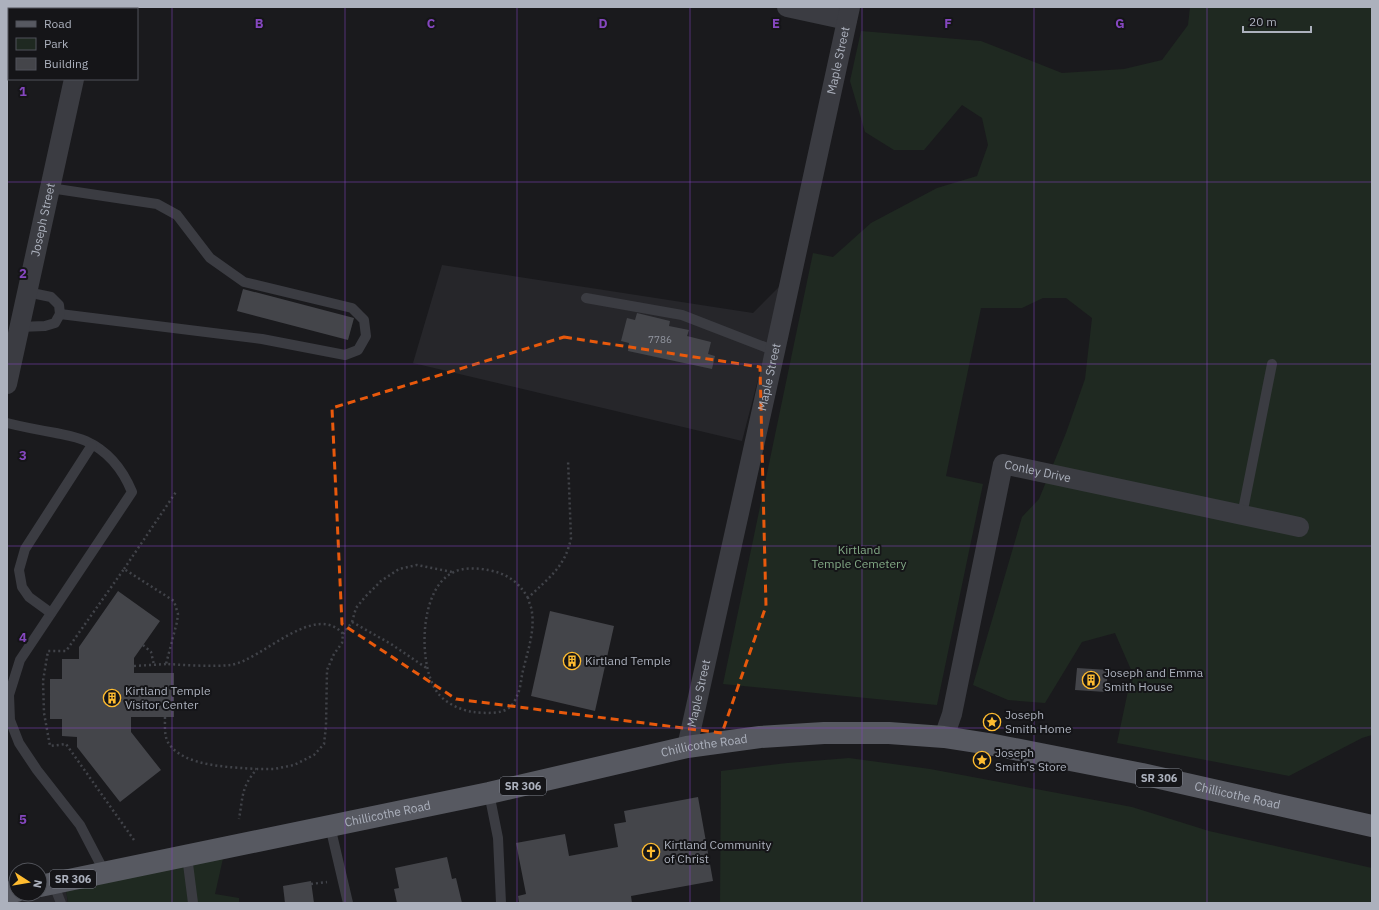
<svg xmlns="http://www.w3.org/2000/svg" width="1379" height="910" font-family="'IBM Plex Sans',sans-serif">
  <rect width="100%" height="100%" fill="#1a1a1d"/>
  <!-- built -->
  <g fill="#26262a">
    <polygon points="442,265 753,313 783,283 742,441 413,363"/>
    <polygon points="66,890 68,903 7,903 7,901"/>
  </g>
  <!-- green -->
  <g fill="#1f2921">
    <polygon points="1190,7 1372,7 1372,735 1362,738 1289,776 1117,743 1132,672 1115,633 1082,642 1045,703 1008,700 973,685 1022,517 1039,499 1066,433 1085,379 1092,318 1066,298 1043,298 1022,308 981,308 946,476 983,484 937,705 723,684 813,253 833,257 871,223 937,188 977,176 988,145 982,118 962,105 924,150 894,150 865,132 850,81 861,31 981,41 1062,73 1124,69 1162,60 1188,25"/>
    <polygon points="849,758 930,769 1132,807 1209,831 1372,868 1372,903 720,903 721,771 787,763"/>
    <polygon points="224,854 215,894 239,898 239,903 68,903 66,890"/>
  </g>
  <!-- building -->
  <g fill="#44454a">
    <polygon points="243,289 354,318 348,340 237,311"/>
    <polygon points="637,313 670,321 669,326 689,330 687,336 711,342 708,354 715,356 712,369 628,351 629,343 621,341 627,318 635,320"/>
    <polygon points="118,591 160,621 134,658 134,673 174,673 174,717 131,717 131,732 161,770 120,802 77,747 77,737 62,736 62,719 50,719 50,679 62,679 62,659 79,659 79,647"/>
    <polygon points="550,611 614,626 595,711 531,696"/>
    <polygon points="1077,668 1108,670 1106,692 1075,690"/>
    <polygon points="698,797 713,881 631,896 632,903 519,903 518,896 526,894 516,843 565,834 569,856 618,847 614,824 626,822 624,811"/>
    <polygon points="447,857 452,879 456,878 462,903 397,903 394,889 399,888 395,868"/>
    <polygon points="311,881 314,903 285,903 283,886"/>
  </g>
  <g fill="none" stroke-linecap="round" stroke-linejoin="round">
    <!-- path -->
    <g stroke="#414349" stroke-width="2.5" stroke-dasharray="2 3" stroke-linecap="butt">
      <polyline points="124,569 176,492"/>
      <path d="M528 598C519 582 506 573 488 570 477 568 462 567 452 573 419 590 418 665 437 692 445 703 460 710 473 712 484 713 503 715 511 706 513 704 516 699 517 696 520 690 521 682 522 675 526 656 535 633 532 613 532 608 529 603 528 598 548 578 565 568 571 538L568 460"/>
      <polyline points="352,622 391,644 428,669"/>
      <polyline points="343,634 352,622 356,608 365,597 381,581 399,569 417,565 452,572"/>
      <polyline points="143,645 151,652 154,665"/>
      <polyline points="134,666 166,664"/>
      <path d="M165 717C165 726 164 737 169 744 185 767 231 767 256 769"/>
      <path d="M134 840 66 744 50 746 44 713 43 681 48 651H66L124 569 174 601 178 614 177 622 166 664C187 665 211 667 231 665 262 660 315 601 343 634L342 643 334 654 327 670 326 726 324 744 314 755 294 765 274 769H257C241 787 243 797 239 819"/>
      <polyline points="311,884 327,882"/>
    </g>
    <!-- service -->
    <g stroke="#3b3c42" stroke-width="10">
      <polyline points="50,188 157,204 177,215 210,258 244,282 352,308 364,320 366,336 358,350 345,355 262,339 60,314"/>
      <polyline points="586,298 682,315 775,351"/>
      <polyline points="19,327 45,326 55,323 60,314 59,305 51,297 27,292"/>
      <path d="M7 423C23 427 39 430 56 433 65 435 77 437 86 441 108 451 123 470 132 492L20 660 9 695 10 720 19 743 37 770 80 825 105 873"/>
      <polyline points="1242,515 1272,364"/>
      <polyline points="51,613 29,597 22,587 19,570 25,549 92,445"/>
      <polyline points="489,793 498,838 501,903"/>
      <polyline points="330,826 348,903"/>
      <polyline points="187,856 193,903"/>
      <polyline points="53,883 61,903"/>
    </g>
    <!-- minor -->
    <g stroke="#3b3c42" stroke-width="20">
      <polyline points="787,7 847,20"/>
      <polyline points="89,9 89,7"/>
      <path id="s1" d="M7 384 74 79"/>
      <path id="s2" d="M944 737 952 714 1003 464 1299 527"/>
      <path id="s3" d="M687 747 775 351 850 7"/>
    </g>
    <!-- primary -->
    <g stroke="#575961" stroke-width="22">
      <path id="s4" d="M40 886 489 793 687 747 760 737 824 733H889L944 737 989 744 1142 774 1372 826"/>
      <polyline points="7,893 16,891"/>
    </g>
  </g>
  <!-- marked area -->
  <path fill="none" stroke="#e8590c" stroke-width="3" stroke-dasharray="8 5" stroke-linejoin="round" d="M564 337 760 367 766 606 722 733 456 699 342 624 332 408Z"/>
  <!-- grid -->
  <path fill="none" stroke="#8547bf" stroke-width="1" stroke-opacity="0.55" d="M172 7V903M345 7V903M517 7V903M690 7V903M862 7V903M1034 7V903M1207 7V903M7 182H1372M7 364H1372M7 546H1372M7 728H1372"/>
  <!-- icons -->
  <defs>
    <symbol id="building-ring" viewBox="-11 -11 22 22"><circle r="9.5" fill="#151518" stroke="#ffbc30" stroke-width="1.5"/><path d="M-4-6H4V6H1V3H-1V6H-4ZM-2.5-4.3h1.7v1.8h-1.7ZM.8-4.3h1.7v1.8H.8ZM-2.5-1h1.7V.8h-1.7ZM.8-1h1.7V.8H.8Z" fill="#ffbc30"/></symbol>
    <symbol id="sight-ring" viewBox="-11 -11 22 22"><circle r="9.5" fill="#151518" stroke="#ffbc30" stroke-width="1.5"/><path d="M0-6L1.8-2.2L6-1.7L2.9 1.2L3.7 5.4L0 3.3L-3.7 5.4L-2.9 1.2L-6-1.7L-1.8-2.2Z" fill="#ffbc30"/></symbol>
    <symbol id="church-ring" viewBox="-11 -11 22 22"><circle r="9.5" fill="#151518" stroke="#ffbc30" stroke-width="1.5"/><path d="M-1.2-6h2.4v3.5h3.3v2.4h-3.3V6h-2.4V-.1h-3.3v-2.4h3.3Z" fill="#ffbc30"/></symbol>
  </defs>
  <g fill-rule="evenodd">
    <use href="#building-ring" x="562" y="651" width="20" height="20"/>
    <use href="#building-ring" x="1081" y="670" width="20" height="20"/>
    <use href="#building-ring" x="102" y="688" width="20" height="20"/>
    <use href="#sight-ring" x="982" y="712" width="20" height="20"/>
    <use href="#sight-ring" x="972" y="750" width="20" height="20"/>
    <use href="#church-ring" x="641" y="842" width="20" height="20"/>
  </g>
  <g text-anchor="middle" stroke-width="4" stroke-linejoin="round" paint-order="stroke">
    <!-- number labels -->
    <g font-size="10" fill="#9296a0">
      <text x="660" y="343">7786</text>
    </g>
    <!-- shield labels -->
    <g fill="#151518" stroke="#7f828c" stroke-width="1">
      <rect x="1136" y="769" width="46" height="18" rx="3"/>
      <rect x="500" y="777" width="46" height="18" rx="3"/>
      <rect x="50" y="870" width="46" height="18" rx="3"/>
    </g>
    <g font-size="11" font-weight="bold" fill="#acb1bd">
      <text x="1159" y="782">SR 306</text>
      <text x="523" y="790">SR 306</text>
      <text x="73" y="883">SR 306</text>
    </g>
    <!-- street labels -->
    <g font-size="12" fill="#acb1bd" stroke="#151518">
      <text dy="4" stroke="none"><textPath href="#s3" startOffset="703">Maple Street</textPath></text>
      <text dy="4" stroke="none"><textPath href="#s1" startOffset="168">Joseph Street</textPath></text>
      <text dy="4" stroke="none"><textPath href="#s3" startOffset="379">Maple Street</textPath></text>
      <text dy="4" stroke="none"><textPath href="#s2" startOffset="315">Conley Drive</textPath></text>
      <text dy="4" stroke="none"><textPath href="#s3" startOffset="55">Maple Street</textPath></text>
      <text dy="4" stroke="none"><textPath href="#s4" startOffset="679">Chillicothe Road</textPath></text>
      <text dy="4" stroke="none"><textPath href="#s4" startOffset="1219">Chillicothe Road</textPath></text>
      <text dy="4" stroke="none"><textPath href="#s4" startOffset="355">Chillicothe Road</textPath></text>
    </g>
    <!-- park labels -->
    <g font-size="12" fill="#82a985" stroke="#151518">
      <text x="859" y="554">Kirtland<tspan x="859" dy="14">Temple Cemetery</tspan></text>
    </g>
    <!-- poi labels -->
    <g font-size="12" fill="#acb1bd" stroke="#151518" text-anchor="start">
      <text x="585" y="665">Kirtland Temple</text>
      <text x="1104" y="677">Joseph and Emma<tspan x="1104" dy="14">Smith House</tspan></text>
      <text x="125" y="695">Kirtland Temple<tspan x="125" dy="14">Visitor Center</tspan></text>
      <text x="1005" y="719">Joseph<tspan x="1005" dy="14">Smith Home</tspan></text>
      <text x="995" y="757">Joseph<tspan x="995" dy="14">Smith's Store</tspan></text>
      <text x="664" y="849">Kirtland Community<tspan x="664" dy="14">of Christ</tspan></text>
    </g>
  </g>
  <g font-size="13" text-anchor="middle" font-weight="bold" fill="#8547bf" stroke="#151518" stroke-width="4" stroke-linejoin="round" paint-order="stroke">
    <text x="259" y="28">B</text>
    <text x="431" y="28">C</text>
    <text x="603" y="28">D</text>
    <text x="776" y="28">E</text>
    <text x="948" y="28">F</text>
    <text x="1120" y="28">G</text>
    <text x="23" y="96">1</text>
    <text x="23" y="278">2</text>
    <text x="23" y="460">3</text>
    <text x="23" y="642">4</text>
    <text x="23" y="824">5</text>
  </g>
  <!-- border -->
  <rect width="1379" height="910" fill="none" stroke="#acb1bd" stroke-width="16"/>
  <!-- legend -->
  <rect x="8" y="8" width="130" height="72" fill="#151518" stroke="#51535a"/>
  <rect x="16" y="21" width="20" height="6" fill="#575961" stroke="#51535a"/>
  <text x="44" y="28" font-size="12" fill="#acb1bd">Road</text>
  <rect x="16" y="38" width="20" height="12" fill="#1f2921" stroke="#51535a"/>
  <text x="44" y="48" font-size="12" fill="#acb1bd">Park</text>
  <rect x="16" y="58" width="20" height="12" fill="#44454a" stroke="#51535a"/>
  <text x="44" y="68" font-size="12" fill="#acb1bd">Building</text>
  <!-- north arrow -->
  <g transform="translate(28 882) rotate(102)"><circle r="19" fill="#151518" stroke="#51535a"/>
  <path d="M0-3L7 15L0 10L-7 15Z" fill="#ffbc30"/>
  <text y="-6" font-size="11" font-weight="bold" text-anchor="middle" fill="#acb1bd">N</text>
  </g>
  <!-- scale -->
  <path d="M1243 26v6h68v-6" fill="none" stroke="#acb1bd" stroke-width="2"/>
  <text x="1249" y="26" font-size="12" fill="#acb1bd" stroke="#151518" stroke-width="3" paint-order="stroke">20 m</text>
</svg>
